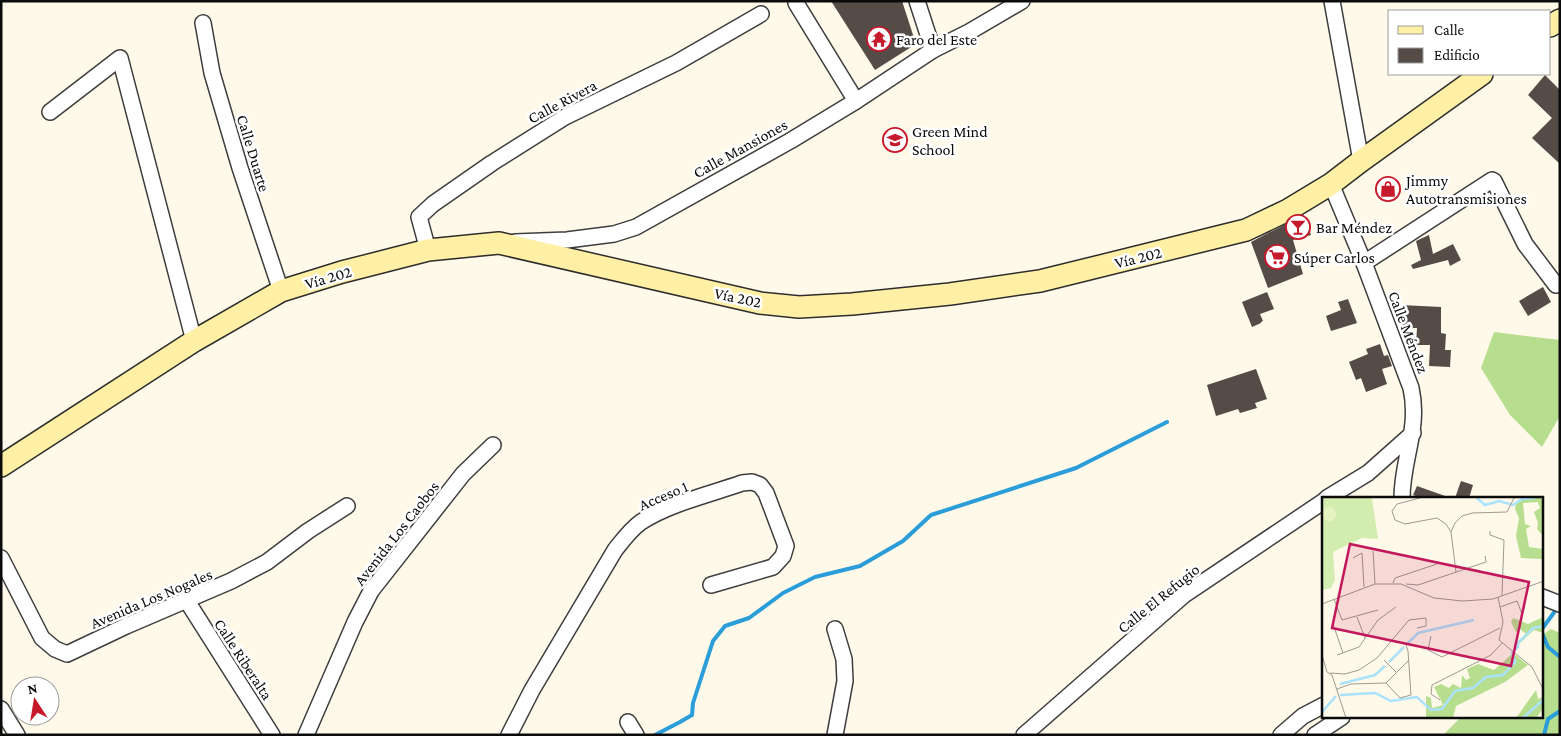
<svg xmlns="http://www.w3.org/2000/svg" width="1561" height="736" font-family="'Crimson Pro',serif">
  <rect width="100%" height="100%" fill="#fff9ea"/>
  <!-- forest -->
  <g fill="#b7de8e">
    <polygon points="1494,332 1560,340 1560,416 1542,447 1510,415 1481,368"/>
    <polygon points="1551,629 1560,633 1560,735 1443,735 1461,717 1542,717 1542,635"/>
  </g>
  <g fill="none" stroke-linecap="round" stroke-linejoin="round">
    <!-- stream -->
    <g stroke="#2b9dd8" stroke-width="4">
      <polyline points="1542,629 1558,607"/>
      <polyline points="1542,633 1548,647 1560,657"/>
      <polyline points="655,735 680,722 692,715 693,703 713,641 725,626 749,618 783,593 815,577 860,566 903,541 931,515 1076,468 1167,422"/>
      <polyline points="1544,735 1548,719 1560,711"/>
    </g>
  </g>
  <!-- building -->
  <g fill="#554b47">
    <polygon points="831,1 902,1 916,44 875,70"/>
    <polygon points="1545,75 1560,90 1560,164 1532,138 1552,118 1528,95"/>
    <polygon points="1303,215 1311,235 1293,240 1303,274 1268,288 1251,242"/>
    <polygon points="1429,235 1433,254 1453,244 1461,260 1450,266 1448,260 1413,269 1411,265 1421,260 1416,241"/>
    <polygon points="1543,287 1551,302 1528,316 1519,301"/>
    <polygon points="1267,292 1274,309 1260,314 1263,321 1261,322 1261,323 1252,327 1242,302"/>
    <polygon points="1348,299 1357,323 1331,331 1326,316 1341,310 1338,302"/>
    <polygon points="1401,305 1441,307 1441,333 1446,334 1445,350 1451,350 1450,367 1429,366 1430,345 1416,345 1417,328 1401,328"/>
    <polygon points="1380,344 1384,356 1388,355 1392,366 1382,369 1387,384 1366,392 1361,378 1356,380 1349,362 1368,354 1366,349"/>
    <polygon points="1256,369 1267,399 1255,403 1257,408 1240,413 1238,409 1216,416 1207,385"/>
    <polygon points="1461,481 1473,485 1469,498 1455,498"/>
    <polygon points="1417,486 1448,497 1447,498 1422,498 1413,495"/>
  </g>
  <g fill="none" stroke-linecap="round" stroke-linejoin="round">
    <defs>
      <g id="street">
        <polyline points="917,1 933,50"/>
        <polyline points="1332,1 1361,161"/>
        <polyline points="796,3 856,101"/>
        <polyline points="203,23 212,73 240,168 281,291"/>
        <polyline points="50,112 120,58 194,341"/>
        <path d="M1331 184 1364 263 1411 388C1420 429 1402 459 1402 498"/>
        <polyline points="515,242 567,240 614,234 636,227 790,141 856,101 933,50 969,32 1022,1"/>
        <polyline points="428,250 419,217 433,204 492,163 565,117 676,63 761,14"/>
        <polyline points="1364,263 1492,180 1494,181 1525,244 1556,285"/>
        <polyline points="1327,498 1368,473 1413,433"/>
        <polyline points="1,558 42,638 55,649 67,654 126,626 231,581 267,562 308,531 347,506"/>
        <polyline points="1542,597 1560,604"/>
        <polyline points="187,601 272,735"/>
        <polyline points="1,709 17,735"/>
        <polyline points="628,722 636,735"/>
        <polyline points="306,735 355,622 371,591 463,474 493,445"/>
        <path d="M509 735 532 690 615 550C623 540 630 530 641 522 668 504 711 494 742 483L752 482 760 485 766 493 786 546 783 556 773 567 711 585"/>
        <polyline points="835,735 845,681 844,659 835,629"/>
        <polyline points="1024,735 1184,595 1324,501"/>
        <polyline points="1281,735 1303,716 1324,705"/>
        <polyline points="1315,735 1342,717"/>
      </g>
      <g id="secondary">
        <polyline points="1550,26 1560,20"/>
        <polyline points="1,466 194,341 281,291 342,272 428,250 499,243 760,303 799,307 852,304 950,294 1040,281 1246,230 1288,210 1331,184 1361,161 1482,74"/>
      </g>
    </defs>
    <!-- street casing -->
    <use href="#street" stroke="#3e3e3e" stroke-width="18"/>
    <!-- secondary casing -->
    <use href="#secondary" stroke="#2d2d2d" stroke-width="24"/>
    <!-- street -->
    <use href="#street" stroke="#fff" stroke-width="15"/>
    <!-- secondary -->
    <use href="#secondary" stroke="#fff0a5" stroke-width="21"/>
  </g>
  <!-- icons -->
  <defs>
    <symbol id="temple-ring" viewBox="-11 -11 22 22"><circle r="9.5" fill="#fff" stroke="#c6192c" stroke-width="1.5"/><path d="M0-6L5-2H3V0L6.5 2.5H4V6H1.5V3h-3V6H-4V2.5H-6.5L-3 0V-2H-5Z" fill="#c6192c"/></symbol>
    <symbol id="school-ring" viewBox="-11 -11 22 22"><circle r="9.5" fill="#fff" stroke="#c6192c" stroke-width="1.5"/><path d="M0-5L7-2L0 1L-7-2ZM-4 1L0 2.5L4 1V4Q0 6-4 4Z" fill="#c6192c"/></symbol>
    <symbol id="shop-ring" viewBox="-11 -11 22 22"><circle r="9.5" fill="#fff" stroke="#c6192c" stroke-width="1.5"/><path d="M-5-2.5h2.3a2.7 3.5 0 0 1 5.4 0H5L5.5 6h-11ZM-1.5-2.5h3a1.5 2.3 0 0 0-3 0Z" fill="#c6192c"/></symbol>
    <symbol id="bar-ring" viewBox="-11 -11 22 22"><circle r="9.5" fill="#fff" stroke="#c6192c" stroke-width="1.5"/><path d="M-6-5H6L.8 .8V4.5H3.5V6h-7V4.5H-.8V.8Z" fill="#c6192c"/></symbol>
    <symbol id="supermarket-ring" viewBox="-11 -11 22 22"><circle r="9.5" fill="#fff" stroke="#c6192c" stroke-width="1.5"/><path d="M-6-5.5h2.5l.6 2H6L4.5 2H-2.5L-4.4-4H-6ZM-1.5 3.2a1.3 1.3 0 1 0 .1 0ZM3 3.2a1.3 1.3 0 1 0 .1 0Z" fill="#c6192c"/></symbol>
  </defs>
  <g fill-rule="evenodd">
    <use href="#temple-ring" x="865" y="25" width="28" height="28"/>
    <use href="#school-ring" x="881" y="126" width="28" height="28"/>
    <use href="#shop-ring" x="1374" y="175" width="28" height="28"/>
    <use href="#bar-ring" x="1284" y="213" width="28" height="28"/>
    <use href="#supermarket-ring" x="1263" y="243" width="28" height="28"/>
  </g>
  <g text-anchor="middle" stroke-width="5" stroke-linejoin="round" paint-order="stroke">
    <!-- poi labels -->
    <g font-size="16" fill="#0b0b0b" stroke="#fff" text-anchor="start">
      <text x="896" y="45">Faro del Este</text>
      <text x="912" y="137">Green Mind<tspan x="912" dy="18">School</tspan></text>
      <text x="1406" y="186">Jimmy<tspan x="1406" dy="18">Autotransmisiones</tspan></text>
      <text x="1316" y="233">Bar Méndez</text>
      <text x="1294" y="263">Súper Carlos</text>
    </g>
    <!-- street labels -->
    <g font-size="16" fill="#0b0b0b" stroke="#fff">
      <text transform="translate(562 101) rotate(-28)" y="6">Calle Rivera</text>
      <text transform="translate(740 148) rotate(-29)" y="6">Calle Mansiones</text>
      <text transform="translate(254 153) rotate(73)" y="6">Calle Duarte</text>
      <text transform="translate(1138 257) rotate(-14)" y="6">Vía 202</text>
      <text transform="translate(328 277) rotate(-16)" y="6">Vía 202</text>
      <text transform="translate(738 297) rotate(12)" y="6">Vía 202</text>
      <text transform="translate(1409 332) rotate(69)" y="6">Calle Méndez</text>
      <text transform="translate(663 495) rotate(-23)" y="6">Acceso 1</text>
      <text transform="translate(396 533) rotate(-52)" y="6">Avenida Los Caobos</text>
      <text transform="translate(151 598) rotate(-23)" y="6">Avenida Los Nogales</text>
      <text transform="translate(1158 598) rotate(-39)" y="6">Calle El Refugio</text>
      <text transform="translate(244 659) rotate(57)" y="6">Calle Riberalta</text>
    </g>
  </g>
  <!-- overview -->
  <g transform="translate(1322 497)">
    <rect width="221" height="221" fill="#fff9ea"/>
    <path d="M0 1H50L56 42 40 41 11 55 13 83 9 91 0 93Z" fill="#d3ecb0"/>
    <path d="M200 1H219L221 5V39L215 32 216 26 212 15 218 11 216 5 201 6 203 27 209 29 204 32 207 50 221 52V62L199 61 194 39 197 21 193 12 194 7ZM221 120V136L212 133 197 147 195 145 204 137 198 132 194 135 189 125 191 121 206 127ZM191 156 206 168 183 185 134 209 131 221H104V199L109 201 110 211 121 208 112 190 119 187 127 191 131 187 139 191 140 178 144 183 148 181 145 172 156 167 172 173ZM214 193 216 202 221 200 220 213 214 221H194Z" fill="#b7de8e"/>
    <path d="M0 17a7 7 0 1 1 14 0a7 7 0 1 1-14 0Z" fill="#e5f3c3"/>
    <path fill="none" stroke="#aae2fb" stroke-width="2.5" d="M155 1 163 8 177 4 191 8 200 2 213 1M85 147 96 136 152 123M67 165 82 150M18 187 53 178 63 169M18 198 53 196 69 204 95 200 109 213 120 212 133 194 151 191 164 180 181 178 193 165 190 156 196 150V146L211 131 222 129M0 215 14 199M201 221 222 202"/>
    <path fill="none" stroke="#9d9a91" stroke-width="1" d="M98 1 75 7 70 14 73 23 83 27 115 21 124 27 129 35M168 34V38L182 43 180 98M51 54 53 87M31 61 40 56 42 90M134 75 129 35 133 26 140 19 150 16 185 15 192 1M71 86 73 81 115 67M84 87 96 88 164 65 163 59M176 100 181 125 177 143 210 170 222 194M12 102 20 123 56 113M0 107 53 87H79L112 101 141 104 171 102 222 84M178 110 195 104 200 117M35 120 43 141M11 127 21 156M109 139 106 153 120 160 178 131M0 158 5 175M15 158 37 150 56 123 74 110M62 163 75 176M5 175 10 178 24 221M8 176 23 177 37 173 55 161 87 123 104 121V129L95 131M64 186 78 201 89 198 86 154 83 145M15 192 29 187 64 186 87 163M118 203 109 197 110 188 169 158 180 146"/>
    <path fill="#c2185b" fill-opacity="0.15" stroke="#c2185b" stroke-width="2.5" d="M28 47 207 85 189 169 10 131Z"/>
    <rect width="221" height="221" fill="none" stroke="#0b0b0b" stroke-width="2.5"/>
  </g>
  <!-- border -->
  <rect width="1561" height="736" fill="none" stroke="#0b0b0b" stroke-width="5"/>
  <!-- legend -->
  <rect x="1388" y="10" width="162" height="65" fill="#ffffff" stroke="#9d9d9d"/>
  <rect x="1398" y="26" width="25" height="8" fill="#fff0a5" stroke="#9d9d9d"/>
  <text x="1434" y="35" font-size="15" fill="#0b0b0b">Calle</text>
  <rect x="1398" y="48" width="25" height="15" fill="#554b47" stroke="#9d9d9d"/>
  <text x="1434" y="60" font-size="15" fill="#0b0b0b">Edificio</text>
  <!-- north arrow -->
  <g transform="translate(35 701) rotate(348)"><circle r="24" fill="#ffffff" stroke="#9d9d9d"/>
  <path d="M0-4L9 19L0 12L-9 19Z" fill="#c6192c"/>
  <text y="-8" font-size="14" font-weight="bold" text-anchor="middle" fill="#0b0b0b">N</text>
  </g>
</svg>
